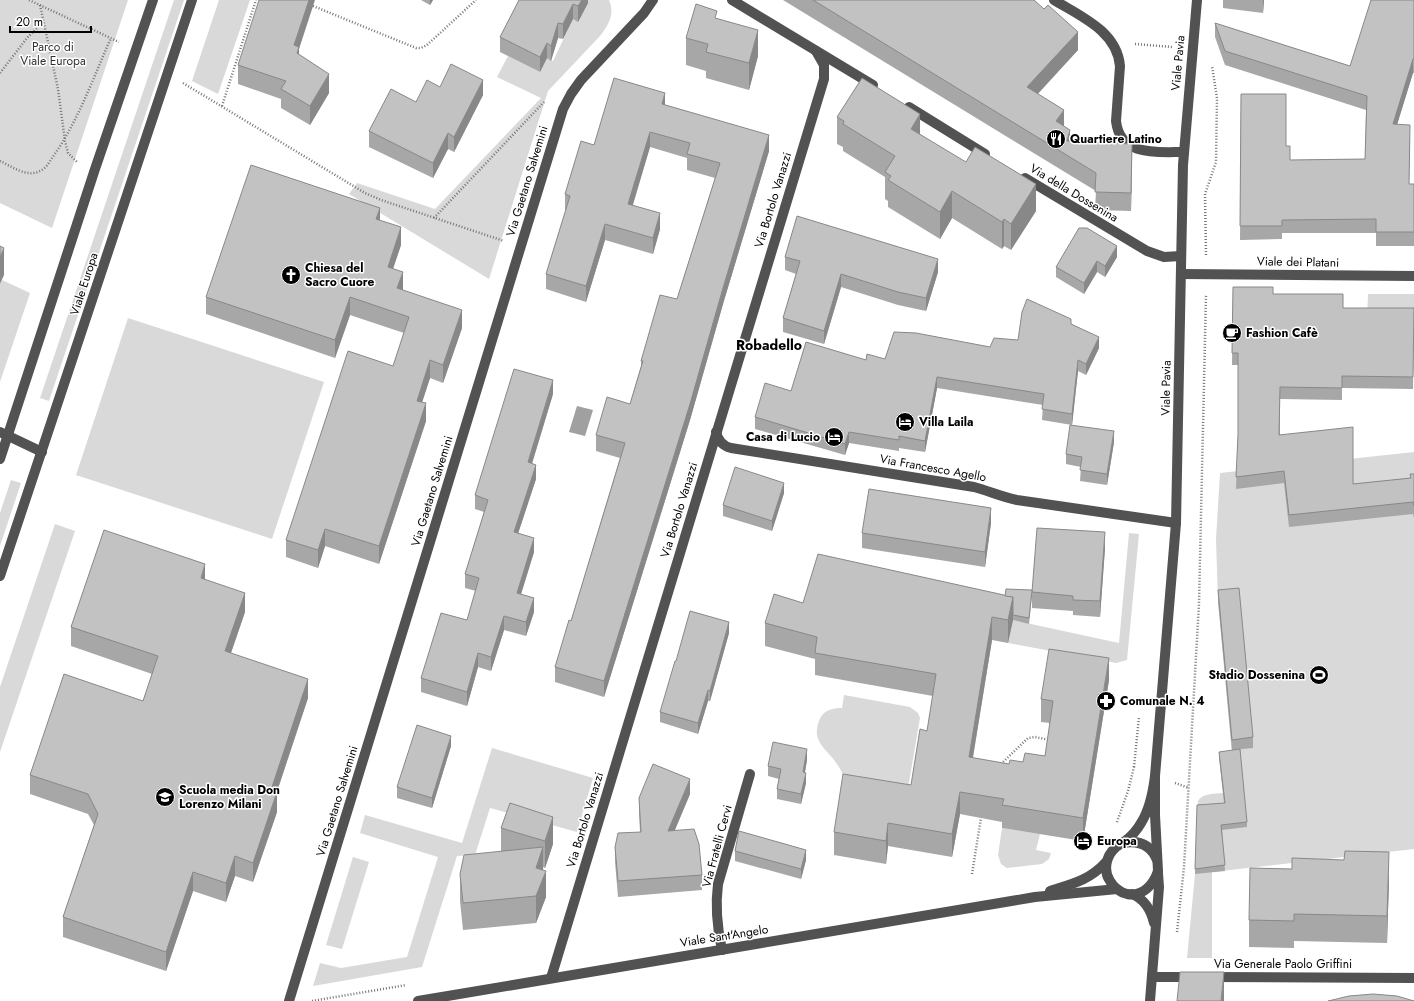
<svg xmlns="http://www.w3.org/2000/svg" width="1414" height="1001" font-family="Jost,sans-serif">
  <rect width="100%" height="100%" fill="#fff"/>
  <!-- green -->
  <g fill="#d9d9d9">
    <polygon points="0,0 128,0 52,228 0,203"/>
    <polygon points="174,0 184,0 49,401 40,398"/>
    <polygon points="219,0 250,0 218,94 192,81"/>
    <path d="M581 0H609C615 14 609 24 600 36L548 91 489 279 349 194 357 183 435 209 541 98 497 77 508 56 540 72 547 58 553 61 573 19 579 21Z"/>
    <polygon points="2,280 30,293 0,382 0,284"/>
    <polygon points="1368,294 1414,294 1414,320 1367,320"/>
    <polygon points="128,318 324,382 272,539 76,475"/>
    <path d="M1414 452V849L1212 872V958H1187L1195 874 1198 801C1202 793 1215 794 1223 793L1219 757 1232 755 1218 601 1216 539 1220 473Z"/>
    <polygon points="11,480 21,483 0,546 0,513"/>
    <polygon points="55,524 75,531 0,752 0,687"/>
    <polygon points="1129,533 1139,534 1127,660 1116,663 1008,643 1013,620 1119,643"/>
    <path d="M844 695 910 707 918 713 920 718 905 806 845 781C843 775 841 769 837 764 827 749 811 742 819 721 823 710 832 708 842 708Z"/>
    <polygon points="492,748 593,778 577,832 490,808 475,855 457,856 422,967 313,986 320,963 341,968 407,957 438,857 360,833 365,815 462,843"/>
    <polygon points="1002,828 1040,834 1036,850 1051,853 1049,859 1042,864 1007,868 1001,864 998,855"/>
    <polygon points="353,857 369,862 342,949 326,945"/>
  </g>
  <!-- water -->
  <polygon fill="#a0a0a0" points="577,406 593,410 585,436 569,432"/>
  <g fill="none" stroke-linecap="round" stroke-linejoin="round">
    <!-- path -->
    <g stroke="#747474" stroke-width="2.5" stroke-dasharray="1 2" stroke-linecap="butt">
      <polyline points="29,0 119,42"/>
      <polyline points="40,5 58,89 65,141 68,153 77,162"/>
      <polyline points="313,6 416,48 421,48 427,45 476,0"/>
      <polyline points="1135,44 1173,47"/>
      <polyline points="0,73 27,38 43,22"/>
      <polyline points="183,83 365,193 381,200 504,241"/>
      <polyline points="222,106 256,0"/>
      <path d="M0 161C11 166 27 178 40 171 45 169 49 163 52 158 78 122 93 78 111 38"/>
      <polyline points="434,218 544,102"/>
      <polyline points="1206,255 1205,194 1216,162 1217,98 1212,66"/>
      <polyline points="1001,764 1028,738 1035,737 1050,740"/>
      <polyline points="1134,767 1139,717"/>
      <polyline points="1175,783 1189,788"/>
      <polyline points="1117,822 1128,791 1134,767"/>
      <polyline points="972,874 981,818"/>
      <polyline points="1177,932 1184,867 1199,604 1206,294"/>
      <polyline points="312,1001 406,985"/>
    </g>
    <!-- minor -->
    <g stroke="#525252" stroke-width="10">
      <polyline points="732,0 873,85"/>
      <path d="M1054 0C1080 16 1117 31 1120 66L1116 121C1120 157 1157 152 1184 152"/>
      <polyline points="909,107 985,154"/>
      <polyline points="1025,178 1147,251 1164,257 1181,256"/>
      <polyline points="1181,274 1414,276"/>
      <polyline points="0,432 42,452"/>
      <path d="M716 432C718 441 723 446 731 448L974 487C989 491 1002 497 1017 500L1176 523"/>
      <polyline points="0,459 95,169 153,0"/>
      <polyline points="0,576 192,0"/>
      <path d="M1155 776C1153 792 1150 809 1141 823 1137 830 1132 836 1125 841 1122 844 1118 845 1115 848 1106 856 1103 871 1110 881 1114 888 1119 892 1127 894 1143 897 1154 884 1158 871L1155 815V776L1176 523 1183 165 1197 0"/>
      <path d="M1123 843C1139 840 1151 845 1157 860"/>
      <path d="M1050 891C1072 884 1090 880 1106 862"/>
      <path d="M1132 894C1144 899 1151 910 1154 923"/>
      <path d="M722 950C717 927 715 907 718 884L750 774"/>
      <polyline points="1152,977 1192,977"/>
      <polyline points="1210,977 1414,978"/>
      <polyline points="551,978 824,79 824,65 816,51"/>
      <polyline points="289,1001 563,109 571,94 581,80 644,13 653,0"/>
      <polyline points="418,1001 1035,897 1117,889"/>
      <polyline points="1150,1001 1159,887 1158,873"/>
    </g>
  </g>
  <!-- wall -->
  <g fill="#a7a7a7">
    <polygon points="421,0 433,0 430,5"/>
    <polygon points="519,0 588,0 588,3 578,22 573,19 563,39 558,38 551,61 547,58 540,72 500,52 500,37"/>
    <polygon points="783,0 1034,0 1078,50 1038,94 1064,126 1070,141 1132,162 1131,211 1095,210 1096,191"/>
    <polygon points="1223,0 1264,0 1263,13 1223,8"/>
    <polygon points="1414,0 1414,73 1413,73 1397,124 1410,139 1409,184 1414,184 1414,246 1376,246 1376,233 1282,233 1282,239 1240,240 1241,94 1286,146 1290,160 1365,159 1366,110 1225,65 1215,37 1215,23 1350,66"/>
    <polygon points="717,18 758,56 749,90 706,78 706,71 686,65 686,38"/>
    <polygon points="299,49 299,54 329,93 310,125 281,108 281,99 238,84 238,65"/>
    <polygon points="440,87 483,95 454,152 448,149 433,178 369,147 369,131"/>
    <polygon points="665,105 769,151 723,304 690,420 604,697 555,682 555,667 571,621 620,458 596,451 596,435 630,404 641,366 641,361 677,299 715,178 687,170 687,158 650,147 633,205 660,229 653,254 605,240 586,302 546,289 546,274 566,210 565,210 565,194 594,145"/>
    <polygon points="837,117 920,134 1036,211 1011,250 1004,246 1002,249 952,218 940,239 888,207 888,201 885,199 885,177 843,151 843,147 837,144"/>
    <polygon points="380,220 401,245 393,268 403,289 403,290 462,328 443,383 430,378 422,402 426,421 379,564 325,546 318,568 286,557 286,540 393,366 404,333 350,315 335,358 206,314 206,297"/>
    <polygon points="785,257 938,272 926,311 898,305 841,287 824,344 783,332 783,318 796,274 785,270"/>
    <polygon points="1117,257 1105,277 1097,272 1084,294 1056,277 1056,267"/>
    <polygon points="1233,287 1343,308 1414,308 1413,389 1342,388 1342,400 1280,399 1280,435 1353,484 1410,478 1410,474 1414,474 1414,518 1413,514 1289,527 1284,483 1236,489 1238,435 1238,365 1232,365"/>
    <polygon points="1071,324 1099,348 1086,375 1078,371 1072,425 1042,420 1043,405 937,388 925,452 899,448 899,451 849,443 845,455 755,429 755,417 791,391 866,360 885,359 990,347 1018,340"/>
    <polygon points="553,394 532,464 536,479 518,533 534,552 521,594 534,612 526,636 504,630 491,671 478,667 467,706 421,692 421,678 467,620 476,591 465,588 465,574 484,512 475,509 475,495"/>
    <polygon points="1114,442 1107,485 1080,481 1081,467 1066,464 1066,454"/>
    <polygon points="784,493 772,531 723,516 723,505"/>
    <polygon points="991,523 985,567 862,548 862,533"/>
    <polygon points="1105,548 1100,617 1073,615 1073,611 1032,608 1032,592"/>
    <polygon points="205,579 245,612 231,653 308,698 277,792 277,812 253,882 235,876 226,902 193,891 166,971 63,937 63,917 94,825 88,814 30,794 30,775 143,701 152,674 71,646 71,627"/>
    <polygon points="1218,590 1253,737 1253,748 1232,750 1218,601"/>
    <polygon points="1005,596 1032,596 1029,624 1013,620 1008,643 992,640 973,758 1009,764 1023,762 1045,756 1050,723 1041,722 1041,699 1109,680 1083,841 1002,828 1002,822 960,814 952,857 888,846 886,864 834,855 834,832 911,785 927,731 933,696 815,675 815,659 765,646 765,623 803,603"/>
    <polygon points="729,633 710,701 708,701 698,734 660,722 660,712"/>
    <polygon points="451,746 432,808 397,798 397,787"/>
    <polygon points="1219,752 1247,822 1247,827 1222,830 1225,871 1195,874 1195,869 1224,803 1219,757"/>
    <polygon points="807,760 805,772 806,783 801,804 777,799 777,789 779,779 768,776 768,766"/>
    <polygon points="690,794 675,830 702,875 702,890 618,897 615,862 615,847 640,832 639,813 639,798"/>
    <polygon points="510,803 553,844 545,868 543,867 546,897 536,923 463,930 460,901 460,874 501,851 501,828"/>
    <polygon points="735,851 806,860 801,879 735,861"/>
    <polygon points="1389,879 1387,943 1294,941 1294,948 1249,947 1249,920"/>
  </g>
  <!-- shaded-wall -->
  <g fill="#888">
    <polygon points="309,0 315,0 299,49 299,66 294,45"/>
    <polygon points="430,0 433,0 430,5"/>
    <polygon points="582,0 588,0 588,3 578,22 578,6"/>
    <polygon points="1263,0 1264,0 1263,13"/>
    <polygon points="573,4 573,19 563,39 563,24"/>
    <polygon points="558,23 558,38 551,61 551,46"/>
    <polygon points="758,30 758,56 749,90 749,63"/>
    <polygon points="1078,32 1078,50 1027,105 1027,87"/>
    <polygon points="547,43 547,58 540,72 540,57"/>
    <polygon points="1413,59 1413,73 1393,138 1393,124"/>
    <polygon points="329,74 329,93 310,125 310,106"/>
    <polygon points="483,80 483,95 454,152 454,137"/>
    <polygon points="665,93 665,109 662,104"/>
    <polygon points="1064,110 1064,128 1056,121"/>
    <polygon points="920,114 920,140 911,129"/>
    <polygon points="1070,130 1070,148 1067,141"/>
    <polygon points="650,132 650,147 628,220 628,204"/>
    <polygon points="448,133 448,149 433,178 433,163"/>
    <polygon points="769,135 769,151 723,304 690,420 604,697 604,681"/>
    <polygon points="1132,144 1132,162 1131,211 1131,193"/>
    <polygon points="1036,184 1036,211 1011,250 1011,224"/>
    <polygon points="952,191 952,218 940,239 940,212"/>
    <polygon points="380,208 380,226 376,219"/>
    <polygon points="660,213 660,229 653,254 653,238"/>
    <polygon points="1004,219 1004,246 1002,249 1002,222"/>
    <polygon points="605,224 605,240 586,302 586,286"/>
    <polygon points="401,227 401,245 388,284 388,267"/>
    <polygon points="1117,246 1117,257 1105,277 1105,266"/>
    <polygon points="4,248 4,275 0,284 0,257"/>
    <polygon points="938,259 938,272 926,311 926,298"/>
    <polygon points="1097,261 1097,272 1084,294 1084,283"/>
    <polygon points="403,272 403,289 397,306 397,288"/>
    <polygon points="841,274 841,287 824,344 824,331"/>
    <polygon points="350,297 350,315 335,358 335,340"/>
    <polygon points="462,310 462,328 443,383 443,365"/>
    <polygon points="1099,337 1099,348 1086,375 1086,364"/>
    <polygon points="430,360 430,378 417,418 417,401"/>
    <polygon points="1078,360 1078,371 1072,425 1072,414"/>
    <polygon points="937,377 937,388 925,452 925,441"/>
    <polygon points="553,380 553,394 528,476 528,462"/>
    <polygon points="426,403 426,421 379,564 379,546"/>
    <polygon points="1114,431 1114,442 1107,485 1107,474"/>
    <polygon points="849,432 849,443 845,455 845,444"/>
    <polygon points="536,465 536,479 514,546 514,532"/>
    <polygon points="784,483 784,493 772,531 772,521"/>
    <polygon points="991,508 991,523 985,567 985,552"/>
    <polygon points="325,529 325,546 318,568 318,550"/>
    <polygon points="1105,532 1105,548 1100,617 1100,601"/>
    <polygon points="534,538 534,552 517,607 517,593"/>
    <polygon points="205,564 205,583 201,578"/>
    <polygon points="245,593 245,612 225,670 225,651"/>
    <polygon points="1013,597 1013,620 1008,643 1008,620"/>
    <polygon points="534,598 534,612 526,636 526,622"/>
    <polygon points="504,616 504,630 491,671 491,657"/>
    <polygon points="992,617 992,640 969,780 969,757"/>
    <polygon points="729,622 729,633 710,701 710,691"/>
    <polygon points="478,653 478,667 467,706 467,692"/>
    <polygon points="1109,658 1109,680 1083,841 1083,818"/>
    <polygon points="308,679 308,698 271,809 271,790"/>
    <polygon points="708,690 708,701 698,734 698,723"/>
    <polygon points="451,736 451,746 432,808 432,798"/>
    <polygon points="807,749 807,760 803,783 803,772"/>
    <polygon points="806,773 806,783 801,804 801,794"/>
    <polygon points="690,779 690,794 668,846 668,831"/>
    <polygon points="277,792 277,812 253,882 253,863"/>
    <polygon points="960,792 960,814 952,857 952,834"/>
    <polygon points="553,817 553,844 545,868 545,841"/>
    <polygon points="888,823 888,846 886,864 886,841"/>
    <polygon points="543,847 543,874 536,868"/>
    <polygon points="806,850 806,860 801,879 801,869"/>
    <polygon points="1389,852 1389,879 1387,943 1387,916"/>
    <polygon points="235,856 235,876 226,902 226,883"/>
    <polygon points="546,871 546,897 536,923 536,896"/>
    <polygon points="193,872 193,891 166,971 166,952"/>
    <polygon points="1224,972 1224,1001 1221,1001"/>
  </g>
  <!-- building -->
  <g fill="#c2c2c2" stroke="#888">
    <polygon points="259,0 309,0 294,45 299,47 297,53 329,74 310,106 281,89 286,81 238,65"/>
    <polygon points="519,0 582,0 578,6 573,4 563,24 558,23 551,46 547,43 540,57 500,37"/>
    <polygon points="813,0 1034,0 1044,9 1048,5 1078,32 1027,87 1064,110 1056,121 1070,130 1067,141 1132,144 1131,193 1095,192 1096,173"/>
    <polygon points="1371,0 1414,0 1414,59 1413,59 1393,124 1410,125 1409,184 1414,184 1414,232 1376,232 1376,219 1282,220 1282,226 1240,226 1241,94 1286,94 1286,146 1290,146 1290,160 1365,159 1367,96 1225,51 1215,23 1350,66"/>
    <polygon points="696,4 717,11 715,18 758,30 749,63 706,52 708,44 686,38"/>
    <polygon points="451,64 483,80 454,137 448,133 433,163 369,131 391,89 416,102 427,80 440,87"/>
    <polygon points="614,78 665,93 662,104 769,135 723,288 690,404 604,681 555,667 569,620 571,621 625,443 596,435 607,397 630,404 643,361 641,361 660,295 677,299 720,163 687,154 690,143 650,132 628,204 660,213 653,238 605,224 586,286 546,274 570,196 565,194 581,141 594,145"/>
    <polygon points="862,78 920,114 911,129 966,162 975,147 1036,184 1011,224 1004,219 1002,222 952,191 940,212 888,180 891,176 885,172 895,156 843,124 844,121 837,117"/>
    <polygon points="251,165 380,208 376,219 401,227 388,267 403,272 397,288 462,310 443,365 430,360 417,401 426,403 379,546 325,529 318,550 286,540 348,351 393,366 409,317 350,297 335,340 206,297"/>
    <polygon points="797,216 938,259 926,298 898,292 841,274 824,331 783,318 800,261 785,257"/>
    <polygon points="1079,228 1087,228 1117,246 1105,266 1097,261 1084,283 1056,267"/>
    <polygon points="0,246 4,248 0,257"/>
    <polygon points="1233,287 1273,287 1273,294 1343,294 1343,308 1414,308 1413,377 1342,376 1342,388 1280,387 1279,435 1353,427 1353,484 1411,478 1410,474 1414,474 1414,506 1413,502 1289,515 1284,471 1236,477 1238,435 1238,353 1232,353"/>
    <polygon points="1027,299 1071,319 1071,324 1099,337 1086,364 1078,360 1072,414 1042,409 1044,394 937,377 925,441 899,436 899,440 849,432 845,444 755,417 765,383 791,391 806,342 866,360 867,354 885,359 894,332 916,333 990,347 994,338 1018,340 1022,312"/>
    <polygon points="514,369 553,380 528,462 536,465 514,532 534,538 517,593 534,598 526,622 504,616 491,657 478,653 467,692 421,678 441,613 467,620 479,578 465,574 488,500 475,495"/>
    <polygon points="1070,425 1114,431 1107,474 1080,470 1082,457 1066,454"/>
    <polygon points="735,467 784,483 772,521 723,505"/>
    <polygon points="869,489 991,508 985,552 862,533"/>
    <polygon points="1037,528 1105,532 1100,601 1073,600 1073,596 1032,592"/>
    <polygon points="104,530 205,564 201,578 245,593 225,651 308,679 271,790 277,792 253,863 235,856 226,883 193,872 166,952 63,917 98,814 88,794 30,775 64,674 143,701 158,656 71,627"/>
    <polygon points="818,554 1013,597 1008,620 992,617 969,757 1009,764 1010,760 1023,762 1025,753 1045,756 1053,701 1041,699 1049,649 1109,658 1083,818 1002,805 1004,799 960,792 952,834 888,823 886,841 834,832 843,774 911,785 920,729 927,731 936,674 815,653 817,637 765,623 774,594 803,603"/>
    <polygon points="1239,588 1253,737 1232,740 1218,590"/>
    <polygon points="1006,589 1032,590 1029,618 1013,615 1013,597 1005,596"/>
    <polygon points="690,611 729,622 710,691 708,690 698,723 660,712 675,661 676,661"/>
    <polygon points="417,725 451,736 432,798 397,787"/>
    <polygon points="773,742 807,749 803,772 806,773 801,794 777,789 781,769 768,766"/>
    <polygon points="1240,749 1247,822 1221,825 1225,865 1195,869 1197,805 1225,803 1219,752"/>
    <polygon points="653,764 690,779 668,831 694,829 699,844 702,875 618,881 615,847 618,833 641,832 639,798"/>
    <polygon points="510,803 553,817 545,841 501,828"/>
    <polygon points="739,831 806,850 801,869 735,851"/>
    <polygon points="543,847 536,868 546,871 536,896 463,903 460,874 464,855"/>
    <polygon points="1345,851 1389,852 1387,916 1294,914 1294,921 1249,920 1250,868 1292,869 1292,858 1344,860"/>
    <polygon points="1180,972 1224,972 1221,1001 1177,1001"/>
    <polygon points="1373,994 1397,996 1414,1001 1328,1001 1349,996"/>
  </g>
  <!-- icons -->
  <defs>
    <symbol id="restaurant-disc" viewBox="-11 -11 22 22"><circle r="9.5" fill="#000" stroke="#fff"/><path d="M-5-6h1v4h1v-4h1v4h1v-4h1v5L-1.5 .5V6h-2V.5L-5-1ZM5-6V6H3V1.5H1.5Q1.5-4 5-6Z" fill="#fff"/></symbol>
    <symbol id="church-disc" viewBox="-11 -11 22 22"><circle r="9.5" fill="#000" stroke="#fff"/><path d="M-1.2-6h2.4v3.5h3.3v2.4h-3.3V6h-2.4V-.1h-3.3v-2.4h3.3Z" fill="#fff"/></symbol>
    <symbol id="cafe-disc" viewBox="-11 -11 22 22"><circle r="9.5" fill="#000" stroke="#fff"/><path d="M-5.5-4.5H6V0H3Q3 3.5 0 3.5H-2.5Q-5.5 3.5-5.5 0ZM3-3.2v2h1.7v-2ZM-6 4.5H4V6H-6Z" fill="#fff"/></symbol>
    <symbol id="hotel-disc" viewBox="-11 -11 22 22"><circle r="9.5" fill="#000" stroke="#fff"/><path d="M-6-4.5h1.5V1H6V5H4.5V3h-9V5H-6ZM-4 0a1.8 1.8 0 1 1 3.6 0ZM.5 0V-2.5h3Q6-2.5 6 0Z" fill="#fff"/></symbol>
    <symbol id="stadium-disc" viewBox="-11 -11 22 22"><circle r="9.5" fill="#000" stroke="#fff"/><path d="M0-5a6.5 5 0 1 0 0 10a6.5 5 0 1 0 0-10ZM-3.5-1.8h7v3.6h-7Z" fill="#fff"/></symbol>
    <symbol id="pharmacy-disc" viewBox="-11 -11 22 22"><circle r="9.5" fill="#000" stroke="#fff"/><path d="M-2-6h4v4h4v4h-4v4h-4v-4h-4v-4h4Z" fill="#fff"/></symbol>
    <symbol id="school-disc" viewBox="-11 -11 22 22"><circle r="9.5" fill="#000" stroke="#fff"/><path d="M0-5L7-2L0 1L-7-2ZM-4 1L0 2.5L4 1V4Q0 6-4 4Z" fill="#fff"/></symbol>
  </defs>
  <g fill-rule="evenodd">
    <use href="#restaurant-disc" x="1045" y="128" width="22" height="22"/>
    <use href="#church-disc" x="280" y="264" width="22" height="22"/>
    <use href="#cafe-disc" x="1221" y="322" width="22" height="22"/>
    <use href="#hotel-disc" x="894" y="411" width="22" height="22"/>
    <use href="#hotel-disc" x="823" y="426" width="22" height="22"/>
    <use href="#stadium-disc" x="1308" y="664" width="22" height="22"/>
    <use href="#pharmacy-disc" x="1095" y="690" width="22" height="22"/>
    <use href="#school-disc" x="154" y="786" width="22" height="22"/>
    <use href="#hotel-disc" x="1072" y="830" width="22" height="22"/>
  </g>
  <g text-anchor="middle" stroke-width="3" stroke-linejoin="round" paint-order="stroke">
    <!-- park labels -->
    <g font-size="12" fill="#303030" stroke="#fff">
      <text x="53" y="51">Parco di<tspan x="53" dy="14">Viale Europa</tspan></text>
    </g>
    <!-- street labels -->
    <g font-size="12" fill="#000" stroke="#fff">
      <text transform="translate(1178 63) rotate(-85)" y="4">Viale Pavia</text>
      <text transform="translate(527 181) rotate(-73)" y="4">Via Gaetano Salvemini</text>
      <text transform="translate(1074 193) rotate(31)" y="4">Via della Dossenina</text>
      <text transform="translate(773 200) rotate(-73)" y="4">Via Bortolo Vanazzi</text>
      <text transform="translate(1298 262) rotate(1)" y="4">Viale dei Platani</text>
      <text transform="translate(84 284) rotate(-72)" y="4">Viale Europa</text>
      <text transform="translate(1166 388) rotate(-89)" y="4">Viale Pavia</text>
      <text transform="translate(933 468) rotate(10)" y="4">Via Francesco Agello</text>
      <text transform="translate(432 491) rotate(-73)" y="4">Via Gaetano Salvemini</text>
      <text transform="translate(679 510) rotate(-73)" y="4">Via Bortolo Vanazzi</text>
      <text transform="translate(337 801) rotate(-73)" y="4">Via Gaetano Salvemini</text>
      <text transform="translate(585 820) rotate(-73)" y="4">Via Bortolo Vanazzi</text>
      <text transform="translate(717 846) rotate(-75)" y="4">Via Fratelli Cervi</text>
      <text transform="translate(724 936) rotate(-9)" y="4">Viale Sant'Angelo</text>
      <text x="1283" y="968">Via Generale Paolo Griffini</text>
    </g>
    <!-- poi labels -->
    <g font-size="12" font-weight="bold" fill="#000" stroke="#fff" text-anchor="start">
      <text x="1070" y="143">Quartiere Latino</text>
      <text x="305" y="272">Chiesa del<tspan x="305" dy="14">Sacro Cuore</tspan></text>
      <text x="1246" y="337">Fashion Cafè</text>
      <text x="919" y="426">Villa Laila</text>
      <text x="820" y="441" text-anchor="end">Casa di Lucio</text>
      <text x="1305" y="679" text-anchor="end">Stadio Dossenina</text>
      <text x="1120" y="705">Comunale N. 4</text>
      <text x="179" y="794">Scuola media Don<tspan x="179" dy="14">Lorenzo Milani</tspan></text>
      <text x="1097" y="845">Europa</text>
    </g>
    <!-- quarter labels -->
    <g font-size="14" font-weight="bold" fill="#000" stroke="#fff">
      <text x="769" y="350">Robadello</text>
    </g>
  </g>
  <!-- scale -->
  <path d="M10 26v6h81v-6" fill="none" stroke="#000000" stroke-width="2"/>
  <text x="16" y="26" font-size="12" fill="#000000" stroke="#ffffff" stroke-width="3" paint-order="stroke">20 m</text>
</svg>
